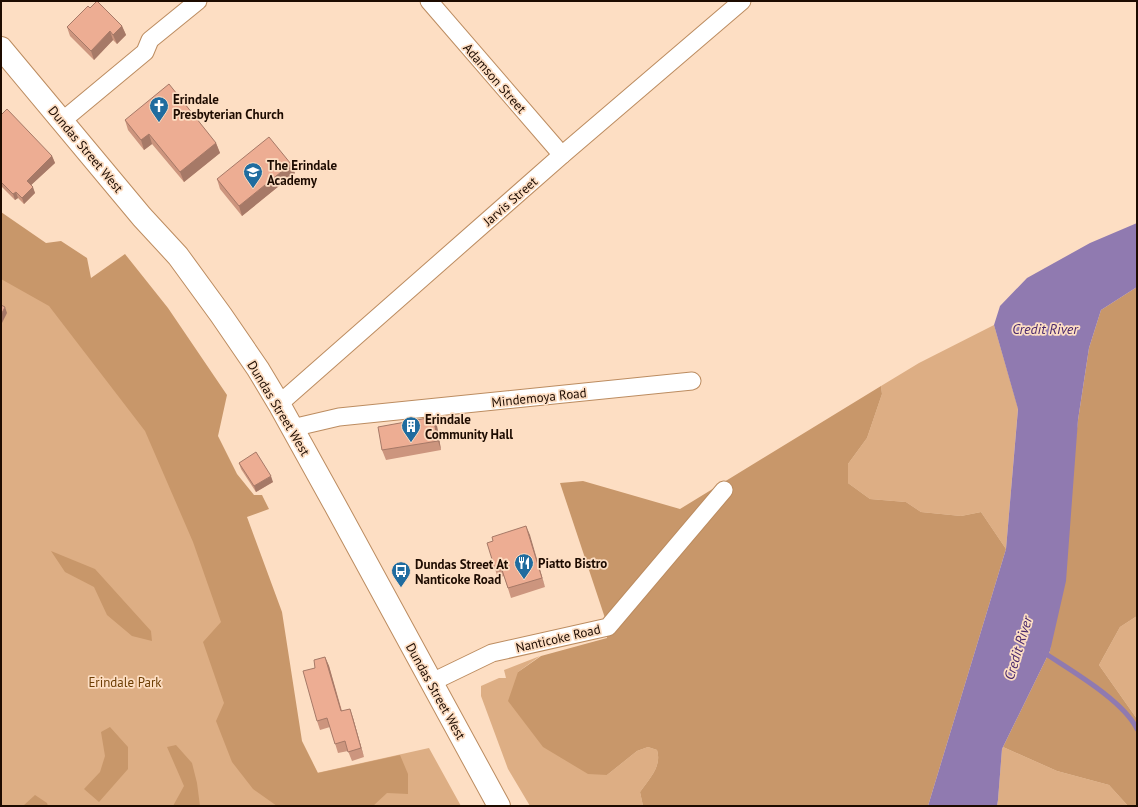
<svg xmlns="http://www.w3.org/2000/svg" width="1138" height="807" font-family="'PT Sans',sans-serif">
  <rect width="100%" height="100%" fill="#fddec3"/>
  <!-- green -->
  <g fill="#ddae84">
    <polygon points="1,218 149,387 294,778 429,748 461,806 1,806"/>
    <polygon points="994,325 1018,408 1006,549 981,512 961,516 921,512 906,502 870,499 848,483 848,464 867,438 882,394 881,386 919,363"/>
    <polygon points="1137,616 1137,719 1099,665 1120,627"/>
    <path d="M540 656 518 672 607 775 637 751 648 747 657 750C662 766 650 778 640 792L643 806H530L508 769 481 696V686L499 678H506L504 670Z"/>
    <polygon points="1003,747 1057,771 1109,785 1128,806 997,806 998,800 1002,749"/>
  </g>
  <!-- forest -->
  <g fill="#c8976a">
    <polygon points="1,212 46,243 61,241 87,258 91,278 125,254 168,308 227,395 218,436 237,474 254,495 262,495 269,509 247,517 282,612 302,741 318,773 400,755 408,774 408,794 387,793 373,806 277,806 253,789 232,762 216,721 224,703 203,642 221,622 193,542 145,431 49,306 1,279"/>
    <polygon points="1137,287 1137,616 1120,627 1099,665 1137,719 1137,806 1128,806 1109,785 1057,771 1003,747 1050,651 1078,420 1089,348 1101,310"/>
    <path d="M881 386 882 394 867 438 848 464V483L870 499 906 502 921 512 961 516 981 512 1006 549 928 806H643L640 792C650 778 662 766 657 750L648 747 637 751 607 775 588 774 543 747 508 701 518 672 541 656 607 638 606 621 560 483 583 481 680 509Z"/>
    <polygon points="51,551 95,569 151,631 152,641 132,636 107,615 94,587 65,572"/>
    <polygon points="110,727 128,747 128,769 99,802 84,789 100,772 105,756 101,732"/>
    <polygon points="176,745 192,763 197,783 200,806 173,806 184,786 167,747"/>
    <polygon points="35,795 47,803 48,806 23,806"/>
  </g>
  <!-- water -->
  <polygon fill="#907ab0" points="1137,223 1137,287 1101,310 1089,348 1078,420 1066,581 1050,651 1002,749 998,800 997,806 928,806 1006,549 1018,409 994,325 1000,306 1027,278 1090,243"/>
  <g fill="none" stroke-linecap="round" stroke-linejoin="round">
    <!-- stream -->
    <path stroke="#907ab0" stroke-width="5" d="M1043 652C1070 670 1123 700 1137 729"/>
    <defs>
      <g id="street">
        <polyline points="429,1 562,155"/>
        <polyline points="62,121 145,52 150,40 198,1"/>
        <polyline points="279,404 562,155 742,1"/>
        <polyline points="292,428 339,417 692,381"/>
        <polyline points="432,682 492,653 608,627 724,490"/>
      </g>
      <polyline id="primary" points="1,48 142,217 178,256 221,315 258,369 279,404 335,505 499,806"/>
    </defs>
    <!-- street casing -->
    <use href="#street" stroke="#bc8c60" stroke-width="19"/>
    <!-- primary casing -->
    <use href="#primary" stroke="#bc8c60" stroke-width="24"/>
    <!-- street -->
    <use href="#street" stroke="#fff" stroke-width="17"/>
    <!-- primary -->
    <use href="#primary" stroke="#fff" stroke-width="22"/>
  </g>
  <!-- wall -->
  <g fill="#cc957e">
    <polygon points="90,8 122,26 126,35 117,44 113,40 94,60 70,36 67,27"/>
    <polygon points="1,115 52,156 55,163 31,185 35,193 24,204 18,198 15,200 1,186"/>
    <polygon points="125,120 216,143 220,153 184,182 152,144 144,150 128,130"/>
    <polygon points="295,173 242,216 220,189 217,179"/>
    <polygon points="433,417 437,426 441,450 386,460 382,450"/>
    <polygon points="239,463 273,482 256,492 241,469"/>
    <polygon points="526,526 545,587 511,598 504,576 498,578 495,569 493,541"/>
    <polygon points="325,657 329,666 342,711 350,709 353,718 364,757 352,761 348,751 338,753 330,727 320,730 317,721 315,668"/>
  </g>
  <!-- shaded-wall -->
  <g fill="#a67967">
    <polygon points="122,26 126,35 117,44 113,35"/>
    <polygon points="110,31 113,40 94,60 91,51"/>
    <polygon points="149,134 152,144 144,150 141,140"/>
    <polygon points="216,143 220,153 184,182 180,172"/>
    <polygon points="52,156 55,163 29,187 27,181"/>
    <polygon points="291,164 295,173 242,216 239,206"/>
    <polygon points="33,187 35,193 24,204 22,198"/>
    <polygon points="16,192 18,198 15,200 13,194"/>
    <polygon points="5,307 7,313 1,325 1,315"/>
    <polygon points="433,417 437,426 441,450 438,441"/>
    <polygon points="271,476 273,482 256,492 254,486"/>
    <polygon points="526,526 530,535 545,587 542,578"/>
    <polygon points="325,657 329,666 344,720 341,711"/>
    <polygon points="350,709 353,718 364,757 361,748"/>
  </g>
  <!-- building -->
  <g fill="#edad93" stroke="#a67967">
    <polygon points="97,1 122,26 113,35 110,31 91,51 67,27 88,6 90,8"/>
    <polygon points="169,84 216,143 180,172 149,134 141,140 125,120"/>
    <polygon points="7,109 52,156 27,181 33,187 22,198 16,192 13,194 1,182 1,115"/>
    <polygon points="269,137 291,164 239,206 217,179"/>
    <polygon points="1,305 5,307 1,315"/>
    <polygon points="433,417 438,441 382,450 378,427"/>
    <polygon points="256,452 271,476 254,486 239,463"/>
    <polygon points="526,526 542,578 508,588 501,567 495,569 487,543 493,541 492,537"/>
    <polygon points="325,657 341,711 350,709 361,748 348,752 345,741 335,744 327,718 317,721 303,671 315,668 314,660"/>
  </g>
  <!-- icons -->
  <defs>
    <symbol id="church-pin" viewBox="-11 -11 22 30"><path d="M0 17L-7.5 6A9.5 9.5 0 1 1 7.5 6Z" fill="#206c9f" stroke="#fddec3"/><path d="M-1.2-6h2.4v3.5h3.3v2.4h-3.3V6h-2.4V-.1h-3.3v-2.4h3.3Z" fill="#fff"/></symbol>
    <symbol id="school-pin" viewBox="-11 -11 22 30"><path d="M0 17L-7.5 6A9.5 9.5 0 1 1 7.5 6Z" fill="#206c9f" stroke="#fddec3"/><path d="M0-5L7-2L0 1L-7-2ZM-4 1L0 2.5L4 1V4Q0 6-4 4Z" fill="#fff"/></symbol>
    <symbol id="building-pin" viewBox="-11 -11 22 30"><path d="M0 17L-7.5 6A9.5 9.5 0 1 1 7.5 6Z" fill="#206c9f" stroke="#fddec3"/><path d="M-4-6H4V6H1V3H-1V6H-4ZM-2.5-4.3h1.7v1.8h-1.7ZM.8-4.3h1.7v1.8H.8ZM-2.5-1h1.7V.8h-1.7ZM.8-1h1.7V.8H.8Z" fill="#fff"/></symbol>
    <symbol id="restaurant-pin" viewBox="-11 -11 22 30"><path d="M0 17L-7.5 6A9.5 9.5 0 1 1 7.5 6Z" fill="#206c9f" stroke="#fddec3"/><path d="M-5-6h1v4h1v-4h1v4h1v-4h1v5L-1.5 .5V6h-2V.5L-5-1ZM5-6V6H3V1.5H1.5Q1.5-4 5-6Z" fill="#fff"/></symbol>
    <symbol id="bus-pin" viewBox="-11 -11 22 30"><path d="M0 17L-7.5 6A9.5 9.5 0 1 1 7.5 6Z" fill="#206c9f" stroke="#fddec3"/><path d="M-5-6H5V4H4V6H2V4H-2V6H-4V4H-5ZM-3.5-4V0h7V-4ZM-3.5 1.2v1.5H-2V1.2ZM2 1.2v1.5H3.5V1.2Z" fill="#fff"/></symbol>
  </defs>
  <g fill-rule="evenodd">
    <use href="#church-pin" x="148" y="95" width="22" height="30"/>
    <use href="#school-pin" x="242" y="161" width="22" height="30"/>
    <use href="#building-pin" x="400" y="415" width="22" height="30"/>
    <use href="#restaurant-pin" x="513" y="552" width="22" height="30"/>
    <use href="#bus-pin" x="390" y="560" width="22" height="30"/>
  </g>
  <g text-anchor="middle" stroke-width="3.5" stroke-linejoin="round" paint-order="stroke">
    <!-- street labels -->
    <g font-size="13" fill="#1d0b00" stroke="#fddec3">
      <text transform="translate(495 78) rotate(49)" y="5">Adamson Street</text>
      <text transform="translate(86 149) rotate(50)" y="5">Dundas Street West</text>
      <text transform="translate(510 201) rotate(-41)" y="5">Jarvis Street</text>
      <text transform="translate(539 397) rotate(-6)" y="5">Mindemoya Road</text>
      <text transform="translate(279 408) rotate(59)" y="5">Dundas Street West</text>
      <text transform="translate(558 638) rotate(-13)" y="5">Nanticoke Road</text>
      <text transform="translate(436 691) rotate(61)" y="5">Dundas Street West</text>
    </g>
    <!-- poi labels -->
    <g font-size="13" font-weight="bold" fill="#1d0b00" stroke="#fddec3" text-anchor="start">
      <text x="173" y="104">Erindale<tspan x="173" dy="15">Presbyterian Church</tspan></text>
      <text x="267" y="170">The Erindale<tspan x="267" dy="15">Academy</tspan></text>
      <text x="425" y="424">Erindale<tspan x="425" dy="15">Community Hall</tspan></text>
      <text x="538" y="568">Piatto Bistro</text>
      <text x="415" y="569">Dundas Street At<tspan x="415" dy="15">Nanticoke Road</tspan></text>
    </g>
    <!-- park labels -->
    <g font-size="13" fill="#6c3d03" stroke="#fddec3">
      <text x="125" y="687">Erindale Park</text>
    </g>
    <!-- water labels -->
    <g font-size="14" font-style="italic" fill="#48286c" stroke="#fddec3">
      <text x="1045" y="334">Credit River</text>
      <text transform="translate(1018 648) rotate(-73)" y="5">Credit River</text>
    </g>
  </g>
  <!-- border -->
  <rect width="1138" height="807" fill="none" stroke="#1d0b00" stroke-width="4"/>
</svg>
